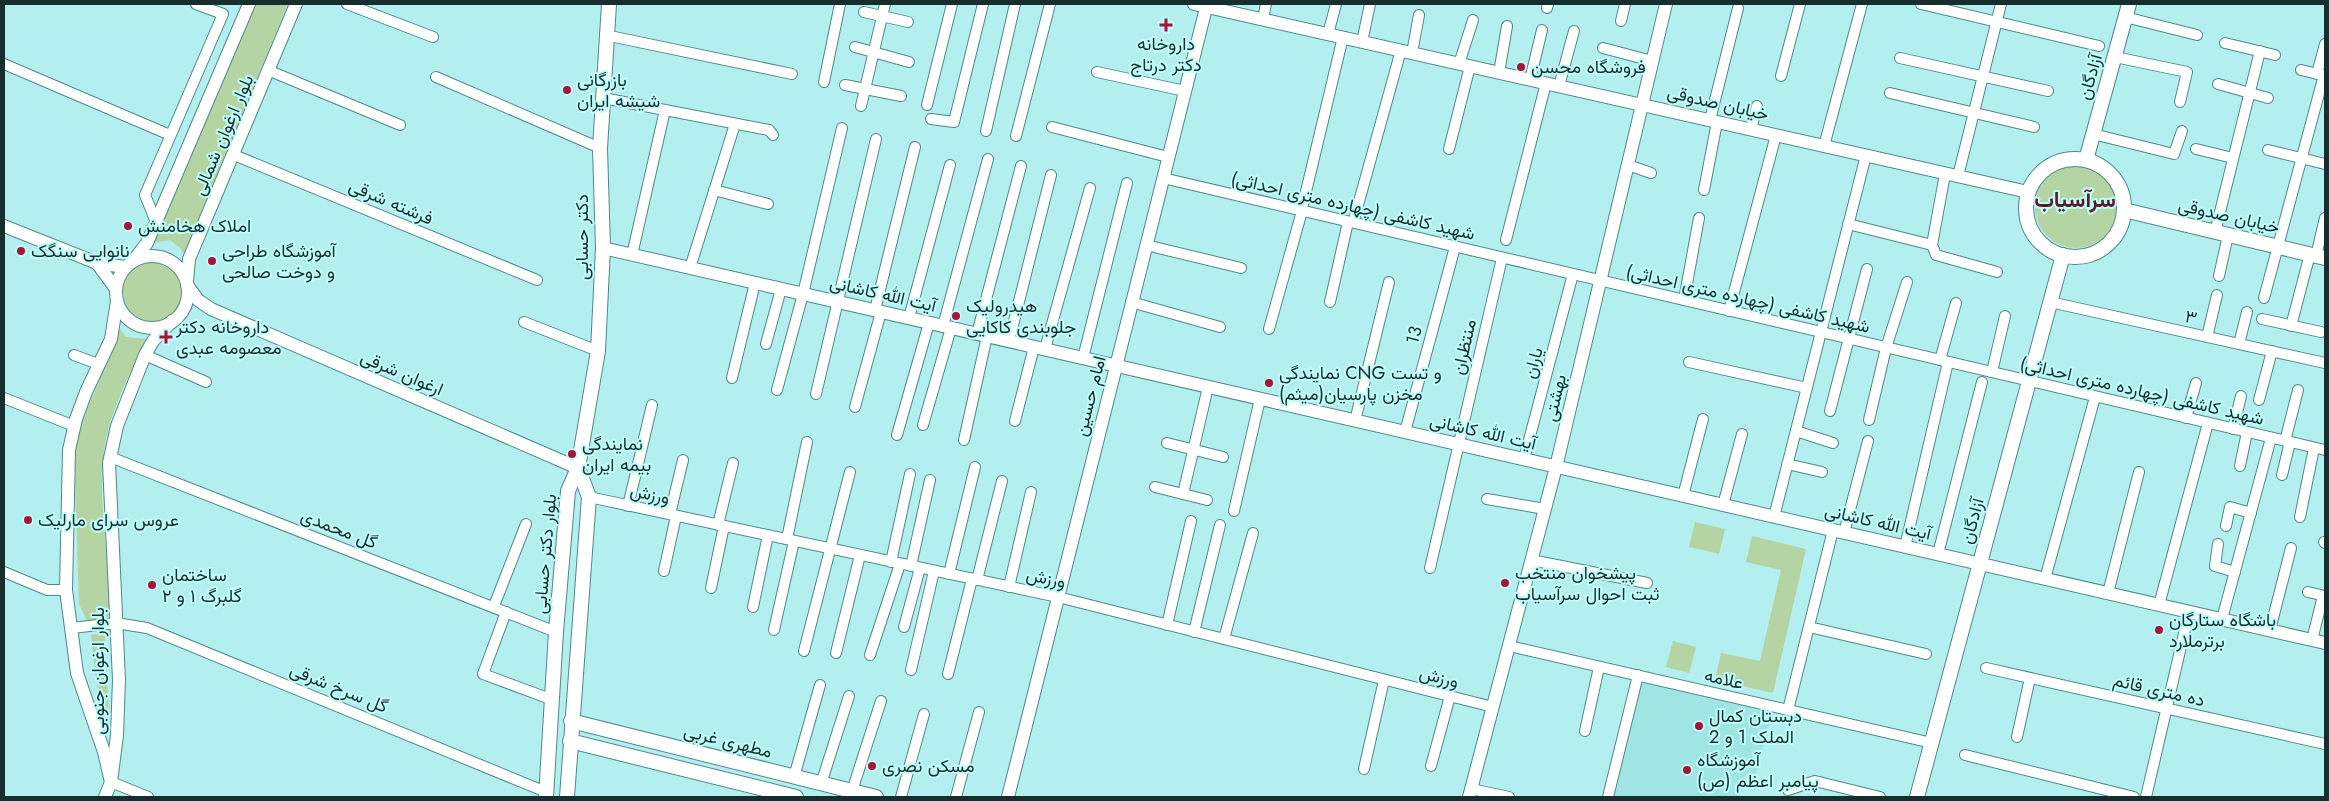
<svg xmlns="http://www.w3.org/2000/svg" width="2329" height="801" font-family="Jost,Vazirmatn,sans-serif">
  <rect width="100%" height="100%" fill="#b2efee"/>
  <!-- built -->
  <polygon fill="#9ee5e4" points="1641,680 1773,713 1755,777 1745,775 1739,797 1612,797"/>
  <!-- green -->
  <g fill="#b5d4a3">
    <polygon points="255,4 288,4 184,255 180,248 170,240 154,243"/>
    <circle cx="2076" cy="207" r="41"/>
    <circle cx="153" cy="291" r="30"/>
    <path d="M120 329 126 337 146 339C132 371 113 404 106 439 95 497 111 557 109 615 102 622 97 622 87 621L79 604 75 479 76 437Z"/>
    <polygon points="1695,522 1725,529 1719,554 1689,547"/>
    <polygon points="1752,536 1806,549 1773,693 1715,680 1721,653 1760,661 1781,570 1746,562"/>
    <path d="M97 634 105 636 109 719C96 700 94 659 91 635Z"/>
    <polygon points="1673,641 1696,647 1689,673 1666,667"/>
  </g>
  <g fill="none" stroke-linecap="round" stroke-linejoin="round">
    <defs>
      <g id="minor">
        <polyline points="347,4 433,37"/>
        <polyline points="1921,4 2099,46"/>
        <polyline points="1547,8 1548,4"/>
        <polyline points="864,12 908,22"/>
        <polyline points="2125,17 2197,35"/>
        <polyline points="1263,19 1266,4"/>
        <polyline points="1621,21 1625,4"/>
        <polyline points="1328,34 1336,4"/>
        <polyline points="605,35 792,74"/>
        <polyline points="1362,42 1370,4"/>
        <polyline points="2225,43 2275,55"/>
        <polyline points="855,47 909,62"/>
        <polyline points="1603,48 1652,61"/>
        <polyline points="1412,53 1419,15"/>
        <polyline points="2115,57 2187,72 2180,102"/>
        <polyline points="1900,58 2048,91"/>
        <polyline points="4,64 170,135"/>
        <polyline points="1459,64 1473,20"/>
        <polyline points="2301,70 2322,75"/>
        <polyline points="270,71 400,125"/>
        <polyline points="1097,72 1185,91"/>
        <polyline points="1499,73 1507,26"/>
        <polyline points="2317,74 2325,44"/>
        <polyline points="1781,76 1800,4"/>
        <polyline points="436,77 600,148"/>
        <polyline points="1530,80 1542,30"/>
        <polyline points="824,82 840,4"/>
        <polyline points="2218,84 2268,98"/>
        <polyline points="845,85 901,96"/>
        <polyline points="1559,86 1574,31"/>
        <polyline points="1890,93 2034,127"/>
        <polyline points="603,98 769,130 773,135"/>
        <polyline points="927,105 952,4"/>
        <polyline points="861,106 885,4"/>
        <polyline points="931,119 954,122 983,4"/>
        <polyline points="1710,120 1738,8"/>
        <polyline points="1052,127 1168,157"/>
        <polyline points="1751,130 1757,106"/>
        <polyline points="986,131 1015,4"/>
        <polyline points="2093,134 2174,154 2182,131"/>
        <polyline points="1016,136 1050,4"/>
        <polyline points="1824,146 1862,4"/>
        <polyline points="1449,149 1470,66"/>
        <polyline points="2196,149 2233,158"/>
        <polyline points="2268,150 2325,164"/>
        <polyline points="234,155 537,280"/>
        <polyline points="1628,165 1651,173"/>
        <polyline points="1945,174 1932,245 1936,255 1997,272"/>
        <polyline points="1958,176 2001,4"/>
        <polyline points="1163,178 2325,450"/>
        <polyline points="714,190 768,204"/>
        <polyline points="1704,190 1717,122"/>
        <polyline points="1303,204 1343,37"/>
        <polyline points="1355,216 1401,50"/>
        <polyline points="156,222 145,195 223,14 196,4"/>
        <polyline points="1848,224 1932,245"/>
        <polyline points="2215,232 2260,51"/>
        <polyline points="1506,240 1546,83"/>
        <polyline points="1146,245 1241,268"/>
        <polyline points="632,255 665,110"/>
        <polyline points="2316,256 2325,218"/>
        <polyline points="690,268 735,124"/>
        <polyline points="2219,276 2228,235"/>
        <polyline points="2264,298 2324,75"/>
        <polyline points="1684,300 1699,218"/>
        <polyline points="1131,302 1220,327"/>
        <polyline points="1330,302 1348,222"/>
        <polyline points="2050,302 2325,363"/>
        <polyline points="875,310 915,147"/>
        <polyline points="1729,311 1776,135"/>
        <polyline points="909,318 950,165"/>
        <polyline points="2262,319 2321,332"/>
        <polyline points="524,322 598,351"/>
        <polyline points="943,326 988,159"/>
        <polyline points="2291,326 2310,254"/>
        <polyline points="1269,329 1302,211"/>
        <polyline points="977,334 1021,166"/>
        <polyline points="2207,337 2217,295"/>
        <polyline points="1009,341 1051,175"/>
        <polyline points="766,344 781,289"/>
        <polyline points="2239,344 2247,312"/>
        <polyline points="1045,349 1090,188"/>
        <polyline points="74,355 98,364"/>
        <polyline points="145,355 206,382"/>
        <polyline points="1083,358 1127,183"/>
        <polyline points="1940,360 1956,303"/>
        <polyline points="1689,362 1807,388"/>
        <polyline points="1992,372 2005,316"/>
        <polyline points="732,378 755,283"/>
        <polyline points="777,390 803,294 842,128"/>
        <polyline points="816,394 876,139"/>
        <polyline points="4,398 74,426"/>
        <polyline points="2259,400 2272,351"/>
        <polyline points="855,407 881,312"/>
        <polyline points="1830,411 1867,269"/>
        <polyline points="2186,418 2196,383"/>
        <polyline points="1869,420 1886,348 1907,282"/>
        <polyline points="1015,421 1034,347"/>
        <polyline points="1355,421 1389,282"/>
        <polyline points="923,425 951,328"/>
        <polyline points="2233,429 2241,396"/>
        <polyline points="1796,431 1833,443"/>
        <polyline points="1405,432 1455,247"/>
        <polyline points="897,435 929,323"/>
        <polyline points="964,440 987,336"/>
        <polyline points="2285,441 2298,390"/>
        <polyline points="1167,443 1223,457"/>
        <polyline points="110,457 556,632"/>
        <polyline points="1524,459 1573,274"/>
        <polyline points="1787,464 1822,472"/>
        <polyline points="2240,466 2247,432"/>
        <polyline points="2282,475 2290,442"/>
        <polyline points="1155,487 1207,500"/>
        <polyline points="1183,494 1208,387"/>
        <polyline points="1683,496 1703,419"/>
        <polyline points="589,497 1058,597 1493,707"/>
        <polyline points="1487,499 1545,509"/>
        <polyline points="1723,505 1742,434"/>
        <polyline points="628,506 652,405"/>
        <polyline points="1234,511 1260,399"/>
        <polyline points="670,514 683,460"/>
        <polyline points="1774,517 1866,155"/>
        <polyline points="2300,517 2314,448"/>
        <polyline points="718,525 733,463"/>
        <polyline points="2226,526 2230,507 2251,513"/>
        <polyline points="1844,533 1868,441"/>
        <polyline points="787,539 807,442"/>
        <polyline points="2324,542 2325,543"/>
        <polyline points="2218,544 2215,566 2235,572"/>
        <polyline points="1905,547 1948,362"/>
        <polyline points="1938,554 1982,382"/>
        <polyline points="1531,560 1647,583"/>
        <polyline points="891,562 910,474"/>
        <polyline points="911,566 930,480"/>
        <polyline points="1430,568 1502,258"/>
        <polyline points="664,571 676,516"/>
        <polyline points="4,572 47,590 66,590"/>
        <polyline points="949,574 975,467"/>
        <polyline points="2045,579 2095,397"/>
        <polyline points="977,580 1002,481"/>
        <polyline points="1009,587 1031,492"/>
        <polyline points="711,588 724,526"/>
        <polyline points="2308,592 2325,596"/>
        <polyline points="2108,593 2139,472"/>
        <polyline points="2159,605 2208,423"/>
        <polyline points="494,606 526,524"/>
        <polyline points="753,607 768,535"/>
        <polyline points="506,612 483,674 553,700"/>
        <polyline points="2222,619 2271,438"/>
        <polyline points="1167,625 1191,521"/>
        <polyline points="904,627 920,568"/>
        <polyline points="1809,627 1926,654"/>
        <polyline points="72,628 116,623 147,628 546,792"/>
        <polyline points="774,630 794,541"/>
        <polyline points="2270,630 2291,548"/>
        <polyline points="1194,632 1220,525"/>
        <polyline points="1224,639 1253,533"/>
        <polyline points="2312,640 2323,596"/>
        <polyline points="1509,646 1932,743"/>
        <polyline points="804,651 850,472"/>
        <polyline points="836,653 860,555"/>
        <polyline points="870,655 900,564"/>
        <polyline points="1986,668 2325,744"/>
        <polyline points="911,670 934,571"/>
        <polyline points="948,674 972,579"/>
        <polyline points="1788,710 1833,530"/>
        <polyline points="1585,731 1599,667"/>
        <polyline points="2017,737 2030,678"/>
        <polyline points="1965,755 2134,797"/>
        <polyline points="1431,766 1450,696"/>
        <polyline points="1364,769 1384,680"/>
        <polyline points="794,777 820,685"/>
        <polyline points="111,782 148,797"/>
        <polyline points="821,784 849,696"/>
        <polyline points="1471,789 1509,797"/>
        <polyline points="1788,790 1815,781 1880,797"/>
        <polyline points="852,791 881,701"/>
        <polyline points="901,797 924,714"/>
        <polyline points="956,797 979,712"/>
        <polyline points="1608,797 1638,675"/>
        <polyline points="2146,797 2189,612"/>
      </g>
      <g id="tertiary">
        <polyline points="1194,4 2028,192"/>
        <polyline points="4,226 97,263 125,267"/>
        <polyline points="603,248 2325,643"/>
        <circle cx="152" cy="292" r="36"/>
        <polyline points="133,261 147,243 156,222 249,4"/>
        <polyline points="97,263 116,289"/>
        <polyline points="187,281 189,259 296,4"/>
        <polyline points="187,285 198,300 211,309 578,468"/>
        <polyline points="111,782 104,752 77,673 66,590 69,450 76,419 86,392 111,339 117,301"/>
        <polyline points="105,797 111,782 117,735 119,680 109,463 117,426 145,355 153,341 172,321"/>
        <polyline points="1008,797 1207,4"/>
        <polyline points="1469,797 1556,467 1666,4"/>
      </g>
      <g id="secondary">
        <circle cx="2075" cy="208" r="49"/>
        <polyline points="2086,160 2129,4"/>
        <polyline points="2124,210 2325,258"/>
        <polyline points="571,721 876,797"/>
        <polyline points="570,741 796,797"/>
        <polyline points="546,797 556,632 568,491 578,468 598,351 603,248 600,148 609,4"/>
        <polyline points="567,797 589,497 578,468"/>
        <polyline points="1917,797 2063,255"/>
      </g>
    </defs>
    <!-- minor casing -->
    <use href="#minor" stroke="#4f8988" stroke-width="12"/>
    <!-- tertiary casing -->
    <use href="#tertiary" stroke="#4f8988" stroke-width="14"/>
    <!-- secondary casing -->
    <use href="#secondary" stroke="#4f8988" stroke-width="16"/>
    <!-- minor -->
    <use href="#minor" stroke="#fff" stroke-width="10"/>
    <!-- tertiary -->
    <use href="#tertiary" stroke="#fff" stroke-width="12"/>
    <!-- secondary -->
    <use href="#secondary" stroke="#fff" stroke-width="14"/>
  </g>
  <!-- markers -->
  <g fill="#a9123b" stroke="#bffdfb" stroke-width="2">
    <path d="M1163.5 17.5h5v5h5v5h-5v5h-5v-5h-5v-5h5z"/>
    <circle cx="1521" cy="67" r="5"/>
    <circle cx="567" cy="90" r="5"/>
    <circle cx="128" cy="226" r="5"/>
    <circle cx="21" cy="251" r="5"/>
    <circle cx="212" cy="261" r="5"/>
    <circle cx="956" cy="316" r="5"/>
    <path d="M163.5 329.5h5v5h5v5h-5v5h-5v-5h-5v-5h5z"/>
    <circle cx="1269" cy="383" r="5"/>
    <circle cx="572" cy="454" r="5"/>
    <circle cx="28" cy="520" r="5"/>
    <circle cx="1505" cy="583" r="5"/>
    <circle cx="152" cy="585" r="5"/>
    <circle cx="2159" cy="630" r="5"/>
    <circle cx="1699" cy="726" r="5"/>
    <circle cx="872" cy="766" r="5"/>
    <circle cx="1687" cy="770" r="5"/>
  </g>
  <g text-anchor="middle" stroke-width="4" stroke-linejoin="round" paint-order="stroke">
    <!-- poi labels -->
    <g font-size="18" fill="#162f2e" stroke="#bffdfb" text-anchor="start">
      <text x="1166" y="50" text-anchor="middle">داروخانه<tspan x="1166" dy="21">دکتر درتاج</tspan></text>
      <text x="1531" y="73">فروشگاه محسن</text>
      <text x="577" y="86">بازرگانی<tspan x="577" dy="21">شیشه ایران</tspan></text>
      <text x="138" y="232">املاک هخامنش</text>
      <text x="31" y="257">نانوایی سنگک</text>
      <text x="222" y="257">آموزشگاه طراحی<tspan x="222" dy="21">و دوخت صالحی</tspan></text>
      <text x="966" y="312">هیدرولیک<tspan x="966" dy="21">جلوبندی کاکایی</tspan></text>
      <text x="176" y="333">داروخانه دکتر<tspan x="176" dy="21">معصومه عبدی</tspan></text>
      <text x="1279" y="379">نمایندگی CNG و تست<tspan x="1279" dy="21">مخزن پارسیان(میثم)</tspan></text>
      <text x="582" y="450">نمایندگی<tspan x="582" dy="21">بیمه ایران</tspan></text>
      <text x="38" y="526">عروس سرای مارلیک</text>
      <text x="1515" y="579">پیشخوان منتخب<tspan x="1515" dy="21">ثبت احوال سرآسیاب</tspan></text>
      <text x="162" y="581">ساختمان<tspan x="162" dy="21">گلبرگ ۱ و ۲</tspan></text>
      <text x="2169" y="626">باشگاه ستارگان<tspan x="2169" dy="21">برترملارد</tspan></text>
      <text x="1709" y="722">دبستان کمال<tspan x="1709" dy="21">الملک 1 و 2</tspan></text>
      <text x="1697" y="766">آموزشگاه<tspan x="1697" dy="21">پیامبر اعظم (ص)</tspan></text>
      <text x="882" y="772">مسکن نصری</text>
    </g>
    <!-- street labels -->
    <g font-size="18" fill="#162f2e" stroke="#bffdfb">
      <text transform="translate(2090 77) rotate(-74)" y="6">آزادگان</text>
      <text transform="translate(1718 103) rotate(13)" y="6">خیابان صدوقی</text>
      <text transform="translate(223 135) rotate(-67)" y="6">بلوار ارغوان شمالی</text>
      <text transform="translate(391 202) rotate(23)" y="6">فرشته شرقی</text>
      <text transform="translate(1353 206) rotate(13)" y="6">شهید کاشفی (چهارده متری احداثی)</text>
      <text transform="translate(2229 216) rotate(13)" y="6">خیابان صدوقی</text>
      <text transform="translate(582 237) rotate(-90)" y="6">دکتر حسابی</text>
      <text transform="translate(883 294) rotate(13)" y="6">آیت الله کاشانی</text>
      <text transform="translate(1748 299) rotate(13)" y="6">شهید کاشفی (چهارده متری احداثی)</text>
      <text transform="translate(2191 317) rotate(12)" y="6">۳</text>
      <text transform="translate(1414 335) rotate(-75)" y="6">13</text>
      <text transform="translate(1464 347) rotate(-77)" y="6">منتظران</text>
      <text transform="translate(1533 363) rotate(-75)" y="6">یاران</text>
      <text transform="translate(402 373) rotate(23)" y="6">ارغوان شرقی</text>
      <text transform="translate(2142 391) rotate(13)" y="6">شهید کاشفی (چهارده متری احداثی)</text>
      <text transform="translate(1090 396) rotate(-76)" y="6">امام حسین</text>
      <text transform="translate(1555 398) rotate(-77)" y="6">بهشتی</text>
      <text transform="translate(1483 432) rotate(13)" y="6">آیت الله کاشانی</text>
      <text transform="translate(650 494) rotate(12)" y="6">ورزش</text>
      <text transform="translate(1972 521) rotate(-75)" y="6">آزادگان</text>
      <text transform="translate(1878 522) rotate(13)" y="6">آیت الله کاشانی</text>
      <text transform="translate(339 529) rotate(21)" y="6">گل محمدی</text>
      <text transform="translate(545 554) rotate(-85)" y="6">بلوار دکتر حسابی</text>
      <text transform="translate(1046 578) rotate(12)" y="6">ورزش</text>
      <text transform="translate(98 671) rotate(-90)" y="6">بلوار ارغوان جنوبی</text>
      <text transform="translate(1439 677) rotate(14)" y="6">ورزش</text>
      <text transform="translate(1724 679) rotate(13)" y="6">علامه</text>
      <text transform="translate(339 688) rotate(22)" y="6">گل سرخ شرقی</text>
      <text transform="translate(2159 690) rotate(13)" y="6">ده متری قائم</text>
      <text transform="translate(728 741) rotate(14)" y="6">مطهری غربی</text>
    </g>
    <!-- district labels -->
    <g font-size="22" font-weight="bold" fill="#5f1926" stroke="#bffdfb">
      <text x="2075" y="207">سرآسیاب</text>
    </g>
  </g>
  <!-- border -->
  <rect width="2329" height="801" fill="none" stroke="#162f2e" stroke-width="10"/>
</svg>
